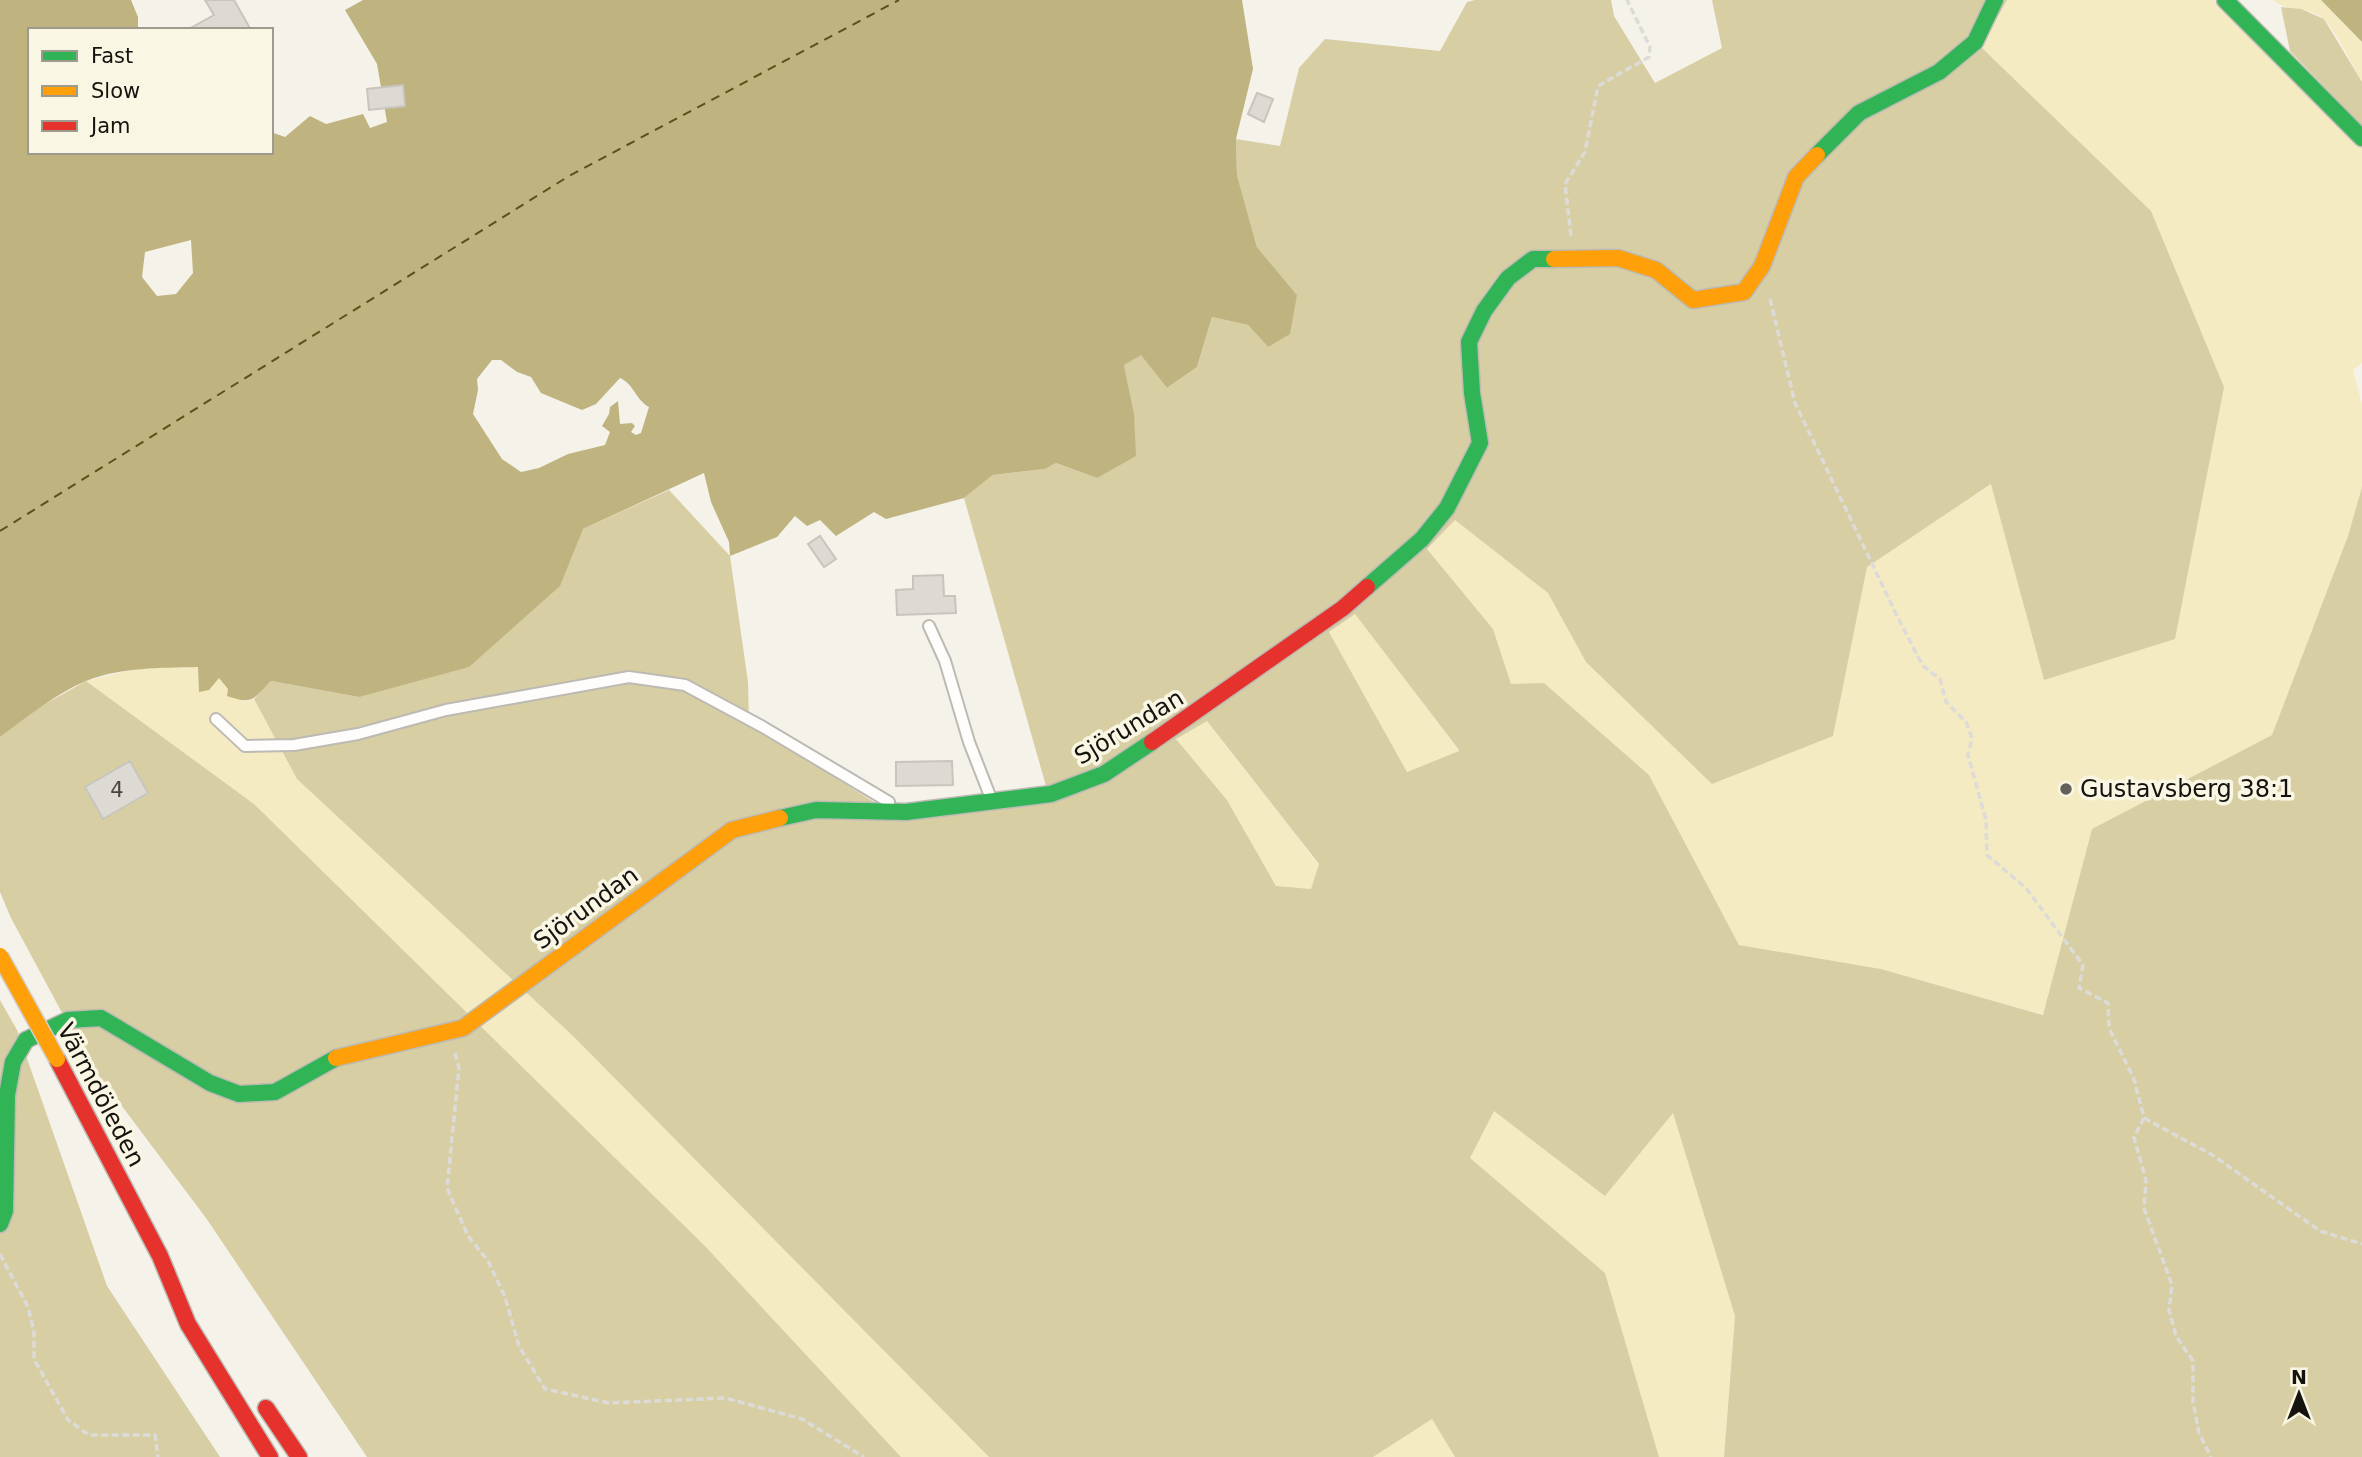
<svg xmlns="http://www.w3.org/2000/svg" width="2362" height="1457" font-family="'DejaVu Sans',sans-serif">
  <rect width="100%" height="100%" fill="#f5f2e9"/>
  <!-- green -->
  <g fill="#f4ebc2">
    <polygon points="2007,0 2213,0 2362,146 2362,363 2353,370 2362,404 2362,487 2348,536 2272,735 2092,829 2044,1015 1881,969 1739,945 1649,775 1613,746 1511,684 1493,629 1427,549 1455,520 1548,593 1587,662 1833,736 1867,566 1992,484 2044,680 2151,211 1981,47"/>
    <path d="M2273 0H2321L2362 42V82C2352 65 2337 32 2324 19 2310 6 2287 12 2273 0Z"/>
    <polygon points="1355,613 1459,751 1407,772 1329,632"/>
    <polygon points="198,667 219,678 243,702 254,699 297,779 574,1037 989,1457 901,1457 704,1245 254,804 86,681 139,668"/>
    <polygon points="1206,720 1319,865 1311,890 1276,886 1227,800 1176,739"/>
    <polygon points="1493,1111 1673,1112 1735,1316 1724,1457 1659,1457 1605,1273 1469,1158"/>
    <polygon points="1432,1419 1455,1457 1373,1457"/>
  </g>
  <!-- forest -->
  <g fill="#d8cea4" fill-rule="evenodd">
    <path d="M1475 0H1611L1614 16 1655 83 1722 48 1712 0H2007L1981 47 2151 211 2224 387 2175 639 2044 680 1991 484 1867 567 1833 736 1712 784 1586 662 1548 593 1455 520 1427 549 1493 629 1511 684 1544 683 1649 775 1739 945 1881 969 2043 1015 2092 829 2272 735 2348 536 2362 487V1457H1724L1735 1316 1673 1113 1605 1196 1494 1111 1470 1158 1605 1273 1659 1457H1455L1432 1419 1373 1457H989L574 1037 297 779 254 699 271 681 359 697 583 529 669 490 730 556 748 682 749 723 899 818 1050 800 964 498 993 475 1045 469 1056 463 1097 478 1134 413 1124 365 1141 354 1167 388 1197 367 1212 317 1248 325 1268 347 1297 295 1257 247 1237 175 1236 139 1280 146 1299 68 1325 39 1440 51 1467 2ZM1355 614 1459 750V751L1407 772 1329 632ZM1207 721 1319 864 1311 889 1276 886 1227 800 1176 739Z"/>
    <polygon points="2281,7 2301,9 2324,19 2362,82 2362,126 2290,51"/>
    <polygon points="86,681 254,804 704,1245 901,1457 367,1457 206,1218 88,1061 11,918 0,892 0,737 38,708"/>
    <polygon points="0,1000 17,1030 107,1286 220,1457 0,1457"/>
  </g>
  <!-- water -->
  <g fill="#bfb480" fill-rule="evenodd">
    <path d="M0 0H131L138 17V30H30V152H271V132L285 137 310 116 326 124 363 114 370 128 387 122 377 64 345 10 363 0H1242L1253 69 1236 139 1237 175 1257 247 1297 295 1290 334 1268 347 1248 325 1212 317 1197 367 1167 388 1141 355 1124 365 1134 413 1136 456 1097 478 1056 463 1045 469 993 475 964 498 886 519 874 512 836 536 820 520 807 526 795 516 777 537 730 556 729 542 711 502 704 473 583 529 560 586 469 667 359 697 271 681C254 699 252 705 227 696L228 689 219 678 209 690 199 692 198 667C161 668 121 667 86 681 55 694 27 717 0 737ZM191 240 193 273 176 294 157 296 142 277 145 252ZM492 360H501L517 372 531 377 541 393 582 410 596 404 620 378C634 384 635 399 649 407L641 433 636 435 631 432 635 426 632 423 620 424 618 401 610 407 609 414 602 426 610 432 605 445 568 454 539 468 521 472 502 459 473 414 478 390 477 379Z"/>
    <polygon points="2321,0 2362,0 2362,42"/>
  </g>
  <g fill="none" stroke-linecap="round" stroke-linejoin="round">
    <!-- ferry -->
    <polyline stroke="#5b511b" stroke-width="2" stroke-dasharray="9 7" stroke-linecap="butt" points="0,531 569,176 899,0"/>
  </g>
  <!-- building -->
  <g fill="#dcdad2" stroke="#c7c5be" stroke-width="2">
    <polygon points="205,0 234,0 251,30 187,30 214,15"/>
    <polygon points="403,85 405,106 369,110 367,89"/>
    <polygon points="1257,93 1273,99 1264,122 1248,114"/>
    <polygon points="820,536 836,559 824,567 808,544"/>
    <polygon points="943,575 944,596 955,596 956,613 897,615 896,590 913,589 913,576"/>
    <polygon points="130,761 148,793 103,819 85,787"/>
    <polygon points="952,761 953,785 896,786 896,762"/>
  </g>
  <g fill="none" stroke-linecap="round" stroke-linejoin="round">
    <defs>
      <g id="lane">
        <polyline points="929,626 945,661 969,742 992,801"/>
        <polyline points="216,719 245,746 294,745 358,734 446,710 629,677 685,685 763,727 889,802"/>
      </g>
      <g id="fast">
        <polyline points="2225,0 2362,138"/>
        <polyline points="1817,155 1859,113 1939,72 1975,42 1995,0"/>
        <polyline points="1367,587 1422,539 1447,508 1480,443 1472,393 1469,342 1484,311 1508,278 1533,259 1554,259"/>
        <polyline points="780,818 816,810 906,812 1051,794 1104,774 1152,742"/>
        <polyline points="0,1224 5,1211 7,1095 13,1062 26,1040 68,1020 101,1018 210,1083 239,1094 275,1092 336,1058"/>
      </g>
      <g id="slow">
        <polyline points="1554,259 1618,258 1656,270 1693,300 1744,292 1762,266 1796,177 1817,155"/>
        <polyline points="336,1058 463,1028 732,830 780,818"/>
      </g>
      <g id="jam">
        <polyline points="1152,742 1343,608 1367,587"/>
        <polyline points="57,1059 160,1256 188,1324 270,1457"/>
        <polyline points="266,1408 299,1457"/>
      </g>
    </defs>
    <!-- lane casing -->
    <use href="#lane" stroke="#bcbab3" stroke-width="14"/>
    <!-- fast casing -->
    <use href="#fast" stroke="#bcbab3" stroke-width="19"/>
    <!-- slow casing -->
    <use href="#slow" stroke="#bcbab3" stroke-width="19"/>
    <!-- jam casing -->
    <use href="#jam" stroke="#bcbab3" stroke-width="19"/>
    <!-- path -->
    <g stroke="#dcdbd8" stroke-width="3.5" stroke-dasharray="7 3.5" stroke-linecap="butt">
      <polyline points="1571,236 1565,184 1585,152 1598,86 1649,57 1650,47 1627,0"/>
      <polyline points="1770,299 1795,403 1900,622 1923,666 1940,679 1946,702 1966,722 1972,738 1968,755 1986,820 1987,855 2026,888 2083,965 2079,988 2108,1003 2109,1028 2134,1079 2144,1118 2134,1137 2146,1181 2144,1208 2172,1285 2169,1310 2176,1336 2193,1361 2193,1402 2199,1433 2211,1457"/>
      <polyline points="455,1053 459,1068 447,1188 468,1236 488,1261 505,1297 519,1346 545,1389 609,1403 725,1398 802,1419 864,1457"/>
      <polyline points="2144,1118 2214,1156 2320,1231 2362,1244"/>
      <polyline points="0,1254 28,1307 34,1332 34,1359 68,1420 89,1435 155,1435 158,1457"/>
    </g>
    <!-- lane -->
    <use href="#lane" stroke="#fefdfc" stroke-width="10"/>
    <!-- fast -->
    <use href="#fast" stroke="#30b455" stroke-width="16"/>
    <!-- slow -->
    <use href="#slow" stroke="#ff9f0a" stroke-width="16"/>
    <!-- jam -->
    <use href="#jam" stroke="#e5322d" stroke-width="16"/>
    <defs>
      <polyline id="slow-bridge" points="0,956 57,1059"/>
    </defs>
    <!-- slow-bridge casing -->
    <use href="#slow-bridge" stroke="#d1d0cb" stroke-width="19" stroke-linecap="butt"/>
    <!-- slow-bridge -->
    <use href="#slow-bridge" stroke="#ff9f0a" stroke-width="16"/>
  </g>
  <!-- markers -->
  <circle fill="#63615a" stroke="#faf6e4" stroke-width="2.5" cx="2066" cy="789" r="7"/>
  <g text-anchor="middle" stroke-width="7" stroke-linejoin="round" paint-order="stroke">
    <!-- number labels -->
    <g font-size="21" fill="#47453e">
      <text x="117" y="797">4</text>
    </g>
    <!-- street labels -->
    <g font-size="24" fill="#15130d" stroke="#faf6e4">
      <text transform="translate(1129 727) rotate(-31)" y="8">Sjörundan</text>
      <text transform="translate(586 908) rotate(-36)" y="8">Sjörundan</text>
      <text transform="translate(101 1095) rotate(62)" y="8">Värmdöleden</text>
    </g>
    <!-- poi labels -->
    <g font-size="24" fill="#15130d" stroke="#faf6e4" text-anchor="start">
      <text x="2080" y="797">Gustavsberg 38:1</text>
    </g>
  </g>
  <!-- legend -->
  <rect x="28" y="28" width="245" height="126" fill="#faf6e4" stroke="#9e9b8e" stroke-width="2"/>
  <rect x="42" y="51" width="35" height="10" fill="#30b455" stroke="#9e9b8e" stroke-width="2"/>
  <text x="91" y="63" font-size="21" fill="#15130d">Fast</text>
  <rect x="42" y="86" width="35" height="10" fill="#ff9f0a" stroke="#9e9b8e" stroke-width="2"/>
  <text x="91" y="98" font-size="21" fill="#15130d">Slow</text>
  <rect x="42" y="121" width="35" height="10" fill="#e5322d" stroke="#9e9b8e" stroke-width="2"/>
  <text x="91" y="133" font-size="21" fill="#15130d">Jam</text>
  <!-- north arrow -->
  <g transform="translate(2299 1394)" stroke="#faf6e4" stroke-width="5" paint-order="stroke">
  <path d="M0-5L12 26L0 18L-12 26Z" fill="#15130d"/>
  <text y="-10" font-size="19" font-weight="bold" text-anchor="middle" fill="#15130d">N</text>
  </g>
</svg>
